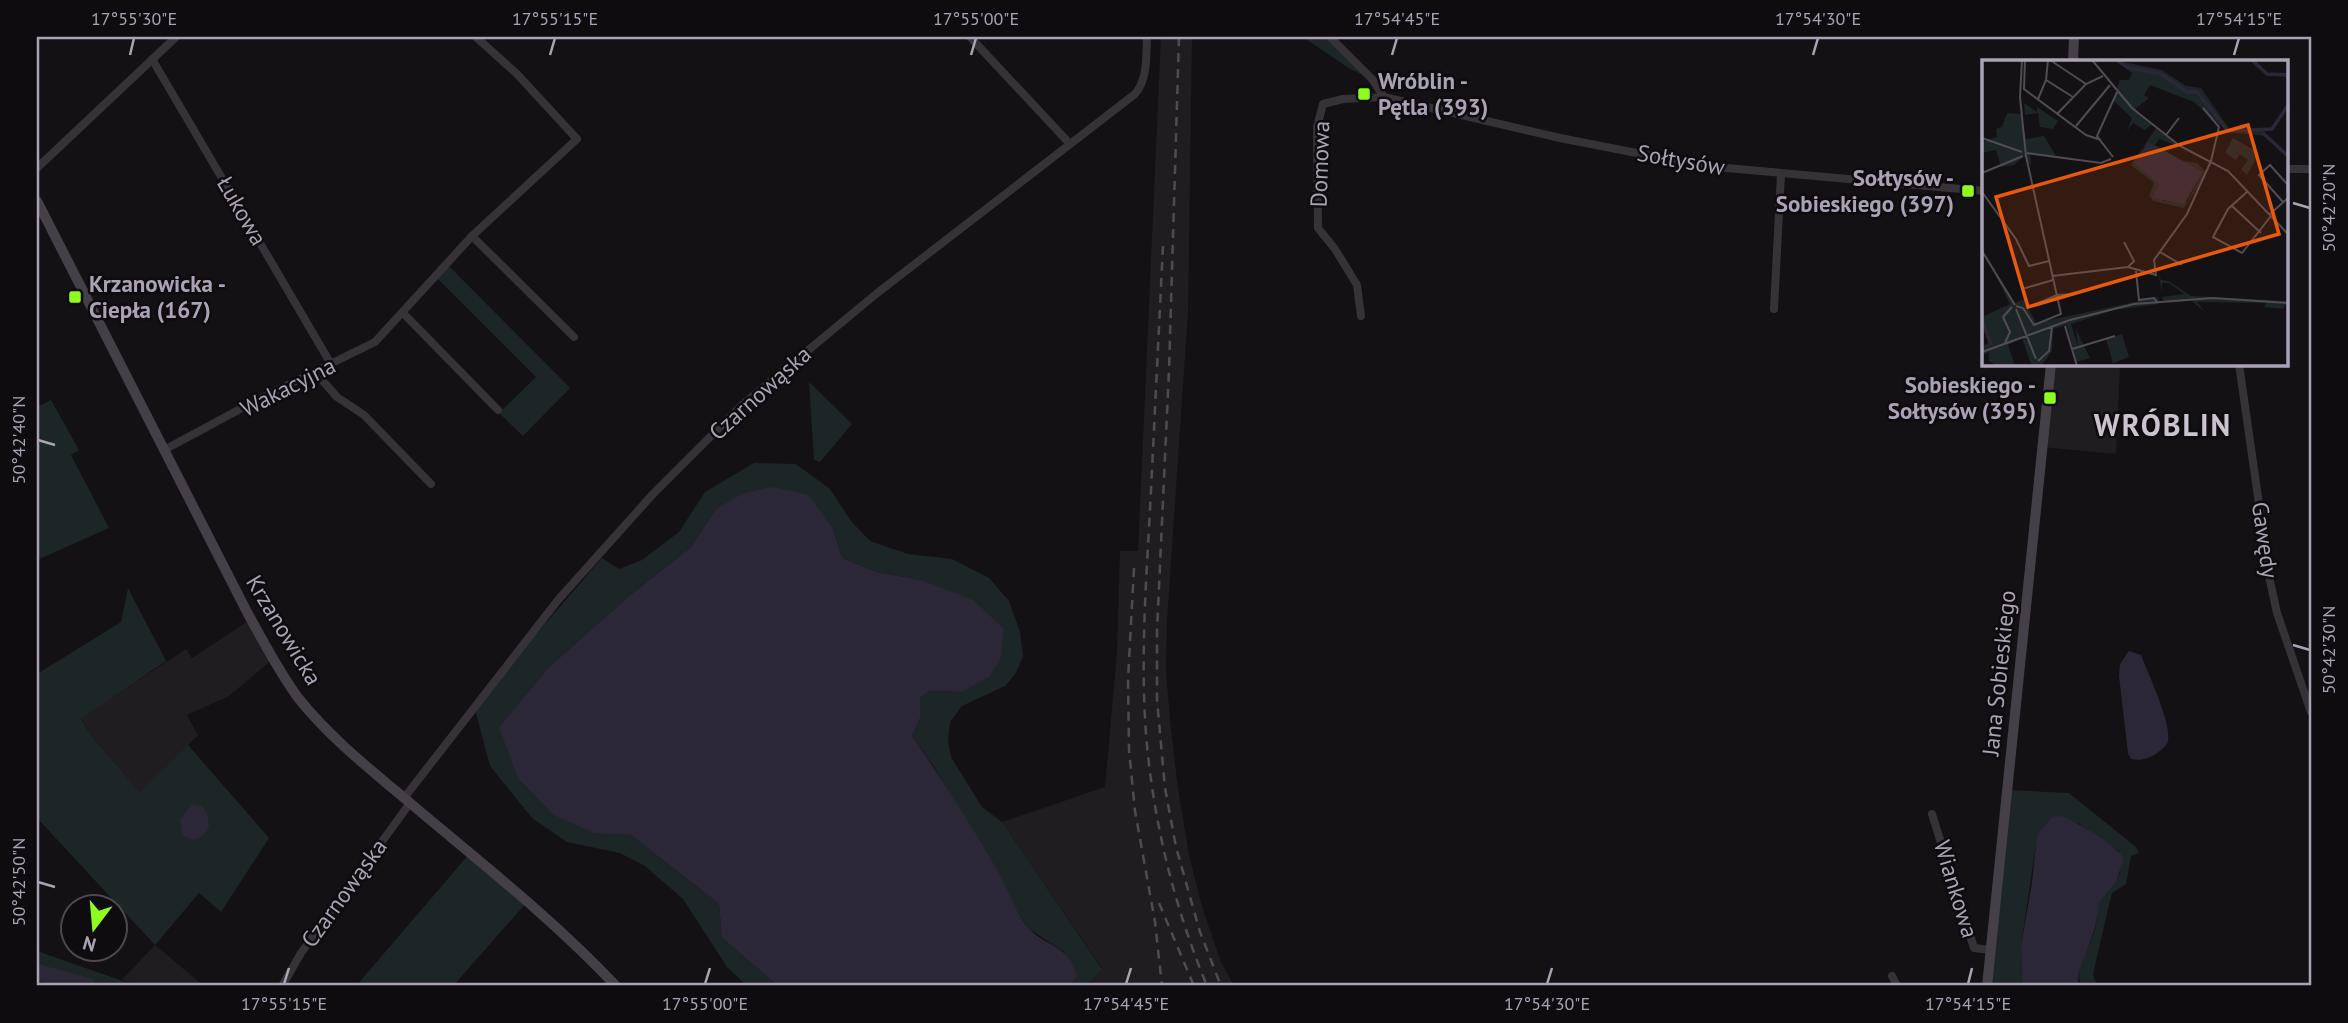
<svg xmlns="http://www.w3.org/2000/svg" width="2348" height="1023" font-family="'PT Sans',sans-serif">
  <rect width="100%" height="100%" fill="#131113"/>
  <!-- built -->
  <g fill="#201d20">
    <polygon points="1161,37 1192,37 1188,312 1167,621 1166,670 1170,720 1178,789 1189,855 1203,910 1221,962 1234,986 1086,986 1102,968 1002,822 1105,787 1117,653 1120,551 1138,551"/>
    <polygon points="2051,364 2120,364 2116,454 2042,447"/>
    <polygon points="251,619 273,659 229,696 187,715 198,735 140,794 93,738 81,718 186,649 192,658"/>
    <polygon points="155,945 204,986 137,986 122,980"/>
  </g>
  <!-- green -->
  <g fill="#1d2626">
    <polygon points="1303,37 1330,37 1372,79 1350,69"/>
    <polygon points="447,264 570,388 523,436 499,413 536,377 436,277"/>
    <polygon points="809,382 852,424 820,462 814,460"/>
    <polygon points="51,400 79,450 71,455 109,528 37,560 37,407"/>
    <polygon points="754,463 796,464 830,489 851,521 870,541 908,554 952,559 989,578 1009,601 1020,632 1023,656 1016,673 1005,686 962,706 950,722 948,741 951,757 982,807 1002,822 1102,969 1086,986 1069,986 1077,977 1063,951 1029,929 1011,902 997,871 934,767 912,736 920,718 920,698 930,691 961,692 921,580 876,572 842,558 833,529 716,509 691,547 629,596 548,668 499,727 594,832 631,835 719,904 722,938 778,986 747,986 727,967 683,899 645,866 620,853 567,842 532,818 490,766 474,706 602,558 619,569 642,560 679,532 705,492"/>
    <polygon points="128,588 166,661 81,719 93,738 140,793 188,745 269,838 221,912 199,893 155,945 37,818 37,674 121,622"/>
    <path d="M2008 790 2069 793 2136 847 2139 853 2131 856 2126 884 2112 893 2109 905 2093 974 2097 986H2082C2072 971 2090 945 2095 930 2097 921 2097 912 2099 903 2107 877 2126 890 2119 851L2078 823 2036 844 2021 946 2022 986H1987Z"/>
    <polygon points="470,853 527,902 453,986 356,986"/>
    <polygon points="37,951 137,986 51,986 37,982"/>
  </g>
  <!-- water -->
  <g fill="#2c2737">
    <path d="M772 487 809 495 833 529 842 558 876 572 921 580 973 600 1004 629 1000 660 989 677 961 692 930 691 920 698V718L912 736C942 779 970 823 996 868 1007 887 1013 907 1026 925 1043 948 1068 941 1077 977L1069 986H778L722 938 719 904 631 835 594 833 554 815 518 778 499 727 548 668 629 596 691 547 716 509 742 494Z"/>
    <path d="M2129 651 2141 655C2148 673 2172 725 2168 741 2167 746 2161 750 2157 753 2150 759 2139 761 2131 759L2128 753 2119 676 2120 664Z"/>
    <path d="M192 804 202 806 207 813 209 826C204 839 192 844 182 834L180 820Z"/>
    <path d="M2061 816C2077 822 2115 844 2124 858L2116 882 2100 901 2095 928 2079 971 2078 981 2082 986H2022L2021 946 2032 883 2037 835 2052 817Z"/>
  </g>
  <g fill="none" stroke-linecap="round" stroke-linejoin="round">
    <!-- river -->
    <polyline stroke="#2c2737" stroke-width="16" points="37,972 88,986"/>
    <!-- street -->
    <g stroke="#363238" stroke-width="8">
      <polyline points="970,37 1070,144"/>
      <polyline points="1330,37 1372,79 1384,97"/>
      <polyline points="152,59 331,364"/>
      <polyline points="37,168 176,37"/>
      <polyline points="2287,169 2311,169"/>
      <polyline points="472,236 574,337"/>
      <polyline points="1774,309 1781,174"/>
      <polyline points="403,313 498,410"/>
      <polyline points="1361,316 1357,285 1335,249 1318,228 1317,127 1323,104 1343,99 1384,97 1560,138 1703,166 1984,191"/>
      <polyline points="2239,364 2270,581 2277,613 2311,712"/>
      <polyline points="315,372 337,397 364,415 431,484"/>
      <polyline points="164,450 257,400 375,342 472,236 577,139 517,74 476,37"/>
      <path d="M404 798 558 600 653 494 742 405 876 294 1135 94C1148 79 1146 56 1147 37"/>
      <polyline points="1932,814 1974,948 1991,950"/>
      <polyline points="1892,976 1897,986"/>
      <polyline points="282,986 301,953 410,803"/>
    </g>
    <!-- secondary -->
    <g stroke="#454048" stroke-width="10">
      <polyline points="2073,61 2074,37"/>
      <path d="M37 201 247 612C263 641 279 672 299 699 333 741 376 774 416 808 485 866 555 921 616 986"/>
      <polyline points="1987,986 2051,364"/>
    </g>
    <!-- rail -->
    <g stroke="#504b53" stroke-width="2.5" stroke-dasharray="9 7" stroke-linecap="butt">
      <polyline points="1179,37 1169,370 1157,631 1157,700 1165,788 1176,847 1200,932 1221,986"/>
      <path d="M1163 246C1159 327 1155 409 1151 490 1147 571 1140 653 1146 734 1153 821 1174 906 1207 986"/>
      <polyline points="1134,568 1128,679 1129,750 1135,811 1155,922 1162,986"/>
      <polyline points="1159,903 1194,986"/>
    </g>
  </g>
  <!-- ticks -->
  <path fill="none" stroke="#aca2b5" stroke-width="2.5" d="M130 55 134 38M550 55 555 38M971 55 976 38M1392 55 1397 38M1813 55 1818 38M2234 55 2239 38M2293 203 2310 208M38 440 55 445M2293 645 2310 650M38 882 55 887M284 984 289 968M705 984 710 968M1126 984 1131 968M1547 984 1552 968M1968 984 1972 968"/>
  <!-- markers -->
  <g fill="#8ffc20" stroke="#0e0c0e" stroke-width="2.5">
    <rect x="1357" y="87" width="14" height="14" rx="3.5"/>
    <rect x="1961" y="184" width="14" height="14" rx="3.5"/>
    <rect x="68" y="290" width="14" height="14" rx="3.5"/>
    <rect x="2043" y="391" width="14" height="14" rx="3.5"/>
  </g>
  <g text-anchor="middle" stroke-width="5" stroke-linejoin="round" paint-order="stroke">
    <!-- poi labels -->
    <g font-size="23" font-weight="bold" fill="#aca2b5" stroke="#0e0c0e" text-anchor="start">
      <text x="1378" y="89">Wróblin -<tspan x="1378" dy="26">Pętla (393)</tspan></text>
      <text x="1954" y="186" text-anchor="end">Sołtysów -<tspan x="1954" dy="26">Sobieskiego (397)</tspan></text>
      <text x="89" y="292">Krzanowicka -<tspan x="89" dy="26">Ciepła (167)</tspan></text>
      <text x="2036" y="393" text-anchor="end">Sobieskiego -<tspan x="2036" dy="26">Sołtysów (395)</tspan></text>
    </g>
    <!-- street labels -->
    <g font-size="23" fill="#aca2b5" stroke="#0e0c0e">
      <text transform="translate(1681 160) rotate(10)" y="8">Sołtysów</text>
      <text transform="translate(1320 164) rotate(-88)" y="8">Domowa</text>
      <text transform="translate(242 211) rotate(60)" y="8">Łukowa</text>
      <text transform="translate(288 387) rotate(-27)" y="8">Wakacyjna</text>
      <text transform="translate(760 393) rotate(-42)" y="8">Czarnowąska</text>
      <text transform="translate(2265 540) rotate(82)" y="8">Gawędy</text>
      <text transform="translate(284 630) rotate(59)" y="8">Krzanowicka</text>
      <text transform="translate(1999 673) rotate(-84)" y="8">Jana Sobieskiego</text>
      <text transform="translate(1956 889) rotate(73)" y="8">Wiankowa</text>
      <text transform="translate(344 893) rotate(-54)" y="8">Czarnowąska</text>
    </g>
    <!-- district labels -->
    <g font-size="30" font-weight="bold" letter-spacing="2" fill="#cbc3d0" stroke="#0e0c0e">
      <text x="2163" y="436">WRÓBLIN</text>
    </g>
  </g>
  <!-- overview -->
  <g transform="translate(1982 60)">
    <rect width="306" height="306" fill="#131113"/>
    <path d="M132 0 180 10 204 26 219 28 248 70 281 71 306 99 283 76 246 72 212 42 168 25 162 35 167 38 152 50 170 64 163 70 151 63 145 71 150 58 131 40 138 20H147L150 13ZM42 43 55 52V47L76 61 71 69 58 67 56 53 43 55ZM25 53 39 54 44 79 62 76 74 96 48 95 49 106 42 96 32 105 19 107 14 90 0 93V82L15 77 14 69 20 67ZM174 68 201 88 177 79 173 85 201 101 215 103 225 113 202 148 171 141 167 136 172 123 149 105ZM161 86 177 89 221 112 205 142 181 141 177 124 158 107ZM251 78 277 93 265 115 259 109 266 100 258 94 254 100 243 93ZM0 188 29 237 33 243 42 239 54 263 176 237 177 244 132 250 89 264 96 287 94 269 108 298 94 302 85 265 71 269 70 291 59 306 49 304 40 278 26 285 33 306H15L7 301V292L0 295V286L8 282 0 257 28 244ZM176 213 179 220 187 221 209 236 306 241 301 249 282 247 284 243 215 242 223 252 210 241 182 242 180 237 202 234 187 223H180V232ZM140 274 147 297 131 303 124 279Z" fill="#1d2626" fill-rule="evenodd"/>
    <path d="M166 82 221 112 202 144 170 138 177 124 152 103Z" fill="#2c2737"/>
    <path fill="none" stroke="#2c2737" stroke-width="3.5" d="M135 0 147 8 179 14 205 32H215L246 71 290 69 307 44M270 0 285 14 307 15M281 73 307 97M0 260 9 285"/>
    <path fill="none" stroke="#504b54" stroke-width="2" d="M43 0 42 29 104 75 119 80M68 0 104 24M110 0 150 48 198 86 246 111 307 175M64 20 91 37M56 39 64 20 66 0M221 48 237 67 229 101M75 54 104 24 121 16M94 66 128 25M184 75 197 58M0 78 40 92M45 93 119 103 129 99M131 97 115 76 135 32M0 113 41 96M266 131 246 149 231 177 260 193 289 156M0 132 34 179 47 206 67 201M301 142 277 115 288 105 307 126M250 146 279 173M287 155 307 137M142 182 152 201 146 207M0 191 33 245M178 192 200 205M146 207 174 215 172 200 205 154 229 101M154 211 157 240 172 238 175 242M70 216 146 207M40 229 71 220M34 246 41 248 52 265 79 254 44 96 38 37 40 0M49 246 75 235 91 234M34 249 54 299M83 266 95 306M23 283 28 272 21 257 30 247M90 289 133 276M0 292 88 260 152 244 231 238 307 243M56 301 67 291 70 267"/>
    <path fill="#e8590c" fill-opacity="0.15" stroke="#e8590c" stroke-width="3.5" d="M266 65 297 174 46 247 14 137Z"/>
    <rect width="306" height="306" fill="none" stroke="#aca2b5" stroke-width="3.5"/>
  </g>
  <!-- border -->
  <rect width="2348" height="1023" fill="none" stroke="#0e0c0e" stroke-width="77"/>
  <!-- north arrow -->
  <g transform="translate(94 928) rotate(196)"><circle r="33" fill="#0e0c0e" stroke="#4d4851" stroke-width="2"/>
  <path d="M0-5L12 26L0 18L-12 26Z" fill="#8ffc20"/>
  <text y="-10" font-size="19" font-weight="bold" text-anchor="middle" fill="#aca2b5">N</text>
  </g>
  <rect x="38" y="38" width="2272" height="946" fill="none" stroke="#aca2b5" stroke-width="2.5"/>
  <g font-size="18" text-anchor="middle" fill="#aca2b5">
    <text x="134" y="25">17°55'30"E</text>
    <text x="555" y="25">17°55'15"E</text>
    <text x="976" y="25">17°55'00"E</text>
    <text x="1397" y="25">17°54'45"E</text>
    <text x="1818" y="25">17°54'30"E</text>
    <text x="2239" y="25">17°54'15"E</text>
    <text transform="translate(2329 208) rotate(-90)" y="6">50°42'20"N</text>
    <text transform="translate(19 440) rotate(-90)" y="6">50°42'40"N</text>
    <text transform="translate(2329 650) rotate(-90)" y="6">50°42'30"N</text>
    <text transform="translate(19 882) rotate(-90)" y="6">50°42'50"N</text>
    <text x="284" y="1010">17°55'15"E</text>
    <text x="705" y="1010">17°55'00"E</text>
    <text x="1126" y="1010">17°54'45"E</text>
    <text x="1547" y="1010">17°54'30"E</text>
    <text x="1968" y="1010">17°54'15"E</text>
  </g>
</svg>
